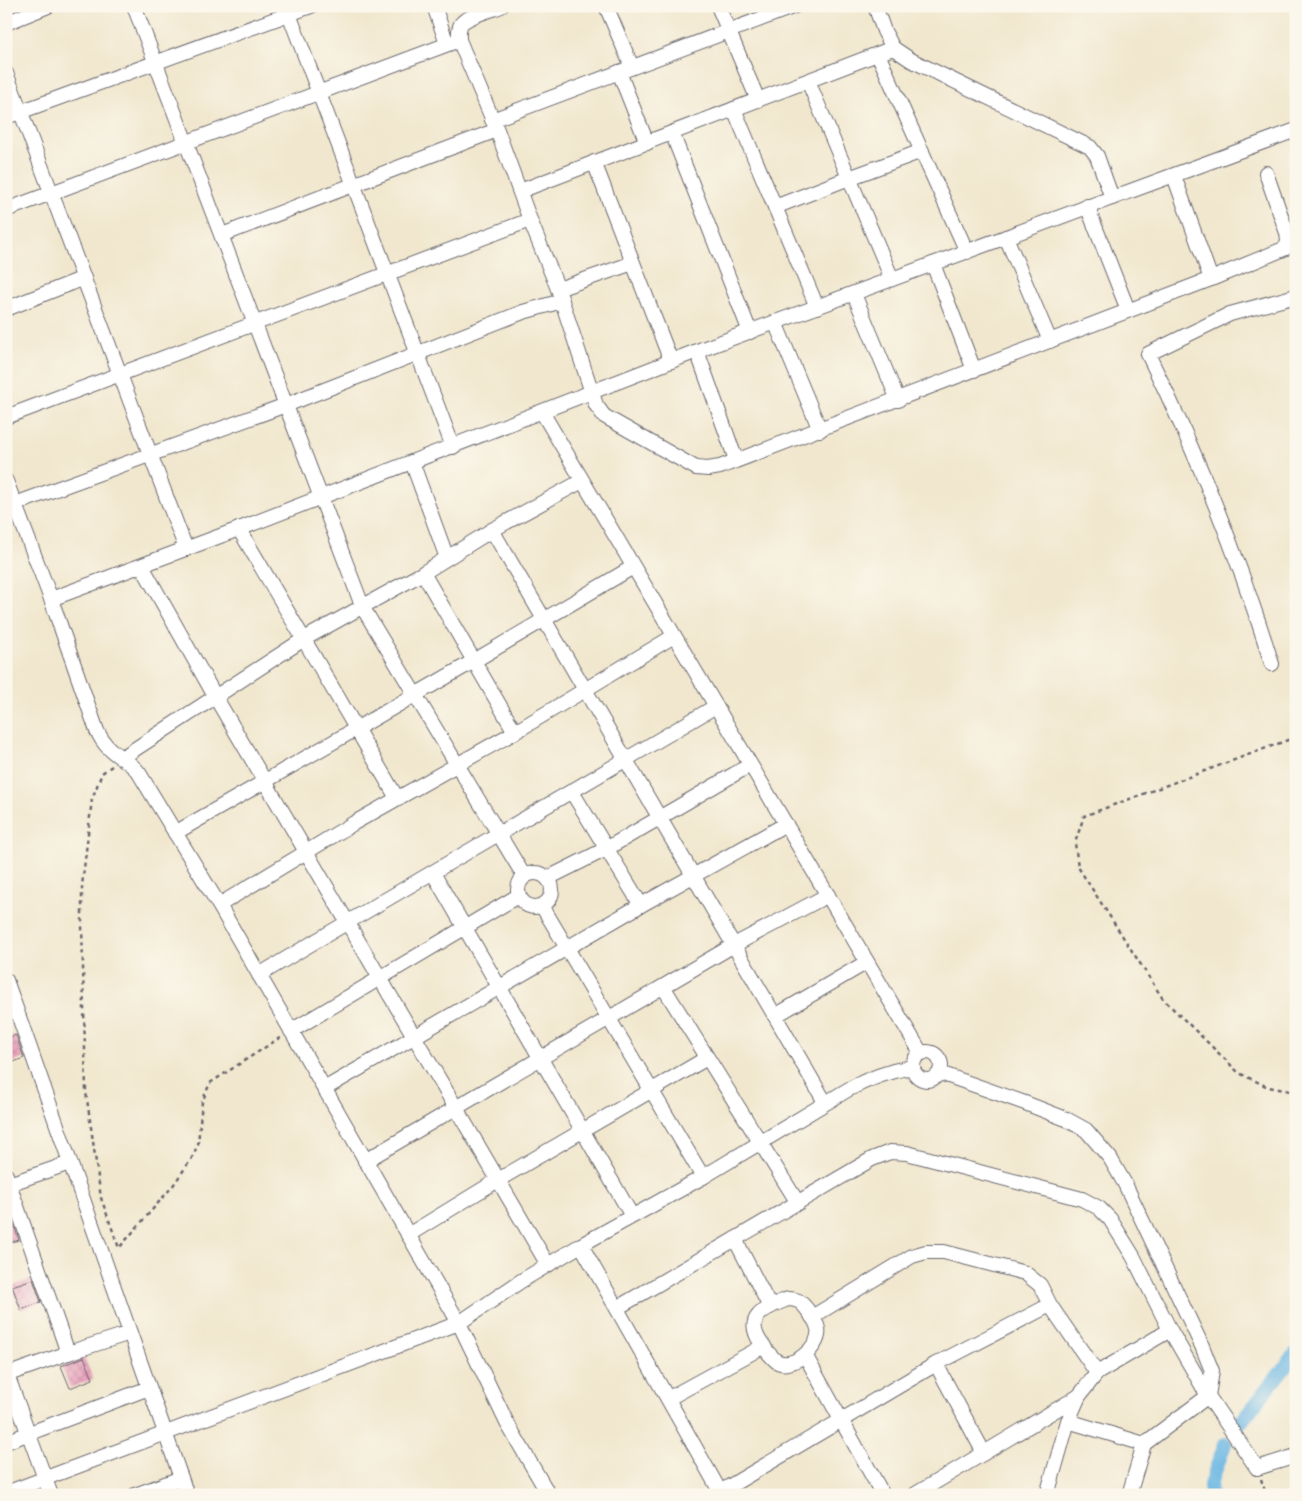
<svg xmlns="http://www.w3.org/2000/svg" width="1302" height="1501" font-family="'Playpen Sans',sans-serif">
  <defs>
    <pattern id="building-cross-hatch" width="8" height="8" patternUnits="userSpaceOnUse" patternTransform="scale(1.25)"><rect width="8" height="8" fill="#eaa1bc"/><path d="M0 0l8 8M0 8l8-8" fill="none" stroke="#c88aa2"/></pattern>
  </defs>
  <rect width="100%" height="100%" fill="#fbf7ec"/>
  <filter id="ink" filterUnits="userSpaceOnUse"><feTurbulence type="fractalNoise" baseFrequency=".02" numOctaves="2"/><feDisplacementMap in="SourceGraphic" scale="10" xChannelSelector="R" yChannelSelector="G"/><feConvolveMatrix kernelMatrix="1 2 1 2 8 2 1 2 1" color-interpolation-filters="sRGB"/></filter>
  <filter id="wash" filterUnits="userSpaceOnUse"><feTurbulence type="fractalNoise" baseFrequency=".0096" numOctaves="4" result="noise"/><feDisplacementMap in="SourceGraphic" scale="20" xChannelSelector="R" yChannelSelector="G"/><feGaussianBlur stdDeviation="1.12" result="paint"/><feColorMatrix in="noise" values="0 0 0 0 0 0 0 0 0 0 0 0 0 0 0 0 0 1.4 0 .05"/><feComposite in="paint" operator="in"/></filter>
  <g filter="url(#wash)">
    <rect width="100%" height="100%" fill="#f1e7ce"/>
    <g fill="none" stroke-linecap="round" stroke-linejoin="round">
      <!-- canal -->
      <g stroke="#68b5e2" stroke-width="14">
        <polyline points="1241,1422 1296,1353"/>
        <polyline points="1211,1495 1210,1485 1225,1444"/>
      </g>
    </g>
    <g id="blocks">
      <!-- building -->
      <g fill="url(#building-cross-hatch)">
        <polygon points="16,1035 24,1058 6,1065 6,1039"/>
        <polygon points="6,1202 19,1240 6,1244"/>
        <polygon points="33,1279 41,1302 21,1310 12,1286"/>
        <polygon points="84,1357 93,1379 70,1388 61,1366"/>
      </g>
    </g>
  </g>
  <g filter="url(#ink)">
    <use href="#blocks" fill-opacity="0" stroke="#6a676e" stroke-width="1"/>
    <g fill="none" stroke-linecap="round" stroke-linejoin="round">
      <defs>
        <g id="street">
          <polyline points="134,6 363,608 524,876"/>
          <polyline points="286,6 453,447"/>
          <polyline points="434,6 447,44"/>
          <path d="M501 6C492 10 467 16 461 24 458 29 459 34 459 40L497 130 530 220 558 289 596 405 604 416 696 468 708 469 720 467 1211 279 1174 176"/>
          <polyline points="606,6 632,67"/>
          <polyline points="718,6 758,100"/>
          <polyline points="875,6 884,31 893,48 911,60 1090,147 1097,156 1112,198"/>
          <polyline points="6,23 48,6"/>
          <polyline points="878,54 967,252"/>
          <polyline points="619,72 647,143"/>
          <polyline points="6,73 186,549"/>
          <polyline points="808,81 892,279"/>
          <polyline points="734,109 817,307"/>
          <polyline points="6,117 311,6"/>
          <polyline points="492,120 795,6"/>
          <polyline points="672,133 750,332"/>
          <polyline points="594,162 671,361"/>
          <polyline points="520,191 893,48"/>
          <polyline points="1087,206 1128,310"/>
          <polyline points="775,207 849,178 922,151"/>
          <polyline points="6,210 459,40"/>
          <polyline points="222,235 497,130"/>
          <polyline points="1006,237 1050,341"/>
          <polyline points="933,264 974,370"/>
          <polyline points="1211,279 1286,248 1288,241 1287,233 1266,173"/>
          <polyline points="558,289 633,263"/>
          <polyline points="854,294 898,400"/>
          <polyline points="6,309 84,278"/>
          <polyline points="775,322 820,430"/>
          <polyline points="697,351 736,460"/>
          <polyline points="542,412 921,1053"/>
          <polyline points="6,417 530,220"/>
          <polyline points="412,462 447,558"/>
          <path d="M6 481 51 599 97 731C101 738 104 745 111 750 121 759 131 762 139 773L219 905 459 1323 507 1423 549 1495"/>
          <polyline points="15,504 286,405 523,312 562,301"/>
          <polyline points="239,529 397,798"/>
          <polyline points="492,530 825,1102"/>
          <polyline points="142,566 216,698 548,1265"/>
          <polyline points="423,573 515,732"/>
          <polyline points="51,599 239,529 697,351 1296,130"/>
          <path d="M1272 664C1239 558 1197 454 1148 354L1230 314 1296 296"/>
          <polyline points="123,757 304,639 423,573 492,530 582,481"/>
          <polyline points="572,792 641,905"/>
          <polyline points="175,833 474,661 633,567"/>
          <circle cx="535" cy="890" r="17"/>
          <polyline points="433,873 632,1216"/>
          <polyline points="548,878 606,849 750,765"/>
          <polyline points="219,905 354,823 515,732 674,636"/>
          <polyline points="542,906 703,1177"/>
          <path d="M259 975C410 884 564 797 716 706"/>
          <polyline points="6,980 187,1495"/>
          <polyline points="664,988 798,1203"/>
          <polyline points="775,1016 867,962"/>
          <polyline points="291,1031 518,896"/>
          <circle cx="927" cy="1066" r="14"/>
          <polyline points="940,1073 1025,1103 1066,1119 1086,1130 1110,1158 1125,1184 1202,1346 1212,1371 1208,1396 1144,1444 1129,1495"/>
          <polyline points="324,1089 641,905 786,824"/>
          <polyline points="365,1161 734,945 828,895"/>
          <polyline points="6,1175 68,1353 6,1375"/>
          <polyline points="6,1185 70,1163"/>
          <polyline points="408,1235 498,1180 707,1058"/>
          <polyline points="735,1239 770,1307"/>
          <path d="M581 1245 703 1177 849 1089C870 1078 889 1071 912 1067"/>
          <path d="M788 1299C799 1299 802 1303 809 1312 812 1316 817 1323 818 1329 822 1347 788 1374 774 1359 765 1350 747 1329 758 1316 765 1307 778 1303 788 1299Z"/>
          <polyline points="617,1308 872,1159 890,1152 907,1153 1082,1199 1099,1208 1110,1219 1133,1256 1170,1330 1208,1396 1257,1468 1296,1456"/>
          <polyline points="812,1317 912,1256 926,1252 944,1252 1025,1273 1040,1285 1050,1305 1097,1373"/>
          <polyline points="68,1353 130,1333"/>
          <polyline points="805,1355 883,1495"/>
          <polyline points="936,1364 984,1453"/>
          <polyline points="6,1372 51,1495"/>
          <polyline points="669,1398 764,1346"/>
          <polyline points="1068,1421 1144,1444"/>
          <polyline points="6,1442 149,1388"/>
          <polyline points="6,1493 459,1323 521,1281 581,1245 722,1495"/>
          <polyline points="135,1495 181,1478"/>
          <polyline points="715,1495 936,1364 1050,1305"/>
          <polyline points="914,1495 1079,1396"/>
          <polyline points="1047,1495 1068,1421 1079,1396 1097,1373 1170,1330"/>
        </g>
      </defs>
      <!-- street casing -->
      <use href="#street" stroke="#6a676e" stroke-width="16"/>
      <!-- path -->
      <g stroke="#6a676e" stroke-width="2.5" stroke-dasharray="4 4" stroke-linecap="butt">
        <polyline points="1296,737 1084,816 1075,843 1078,867 1163,999 1239,1073 1268,1087 1296,1092"/>
        <polyline points="112,766 102,773 92,799 82,886 82,925 86,1092 101,1198 119,1248 172,1187 192,1158 198,1144 202,1102 210,1083 281,1037"/>
        <polyline points="1261,1479 1266,1495"/>
      </g>
      <!-- street -->
      <use href="#street" stroke="#fff" stroke-width="14"/>
    </g>
  </g>
  <!-- margin -->
  <rect width="1302" height="1501" fill="none" stroke="#fbf7ec" stroke-width="25"/>
</svg>
